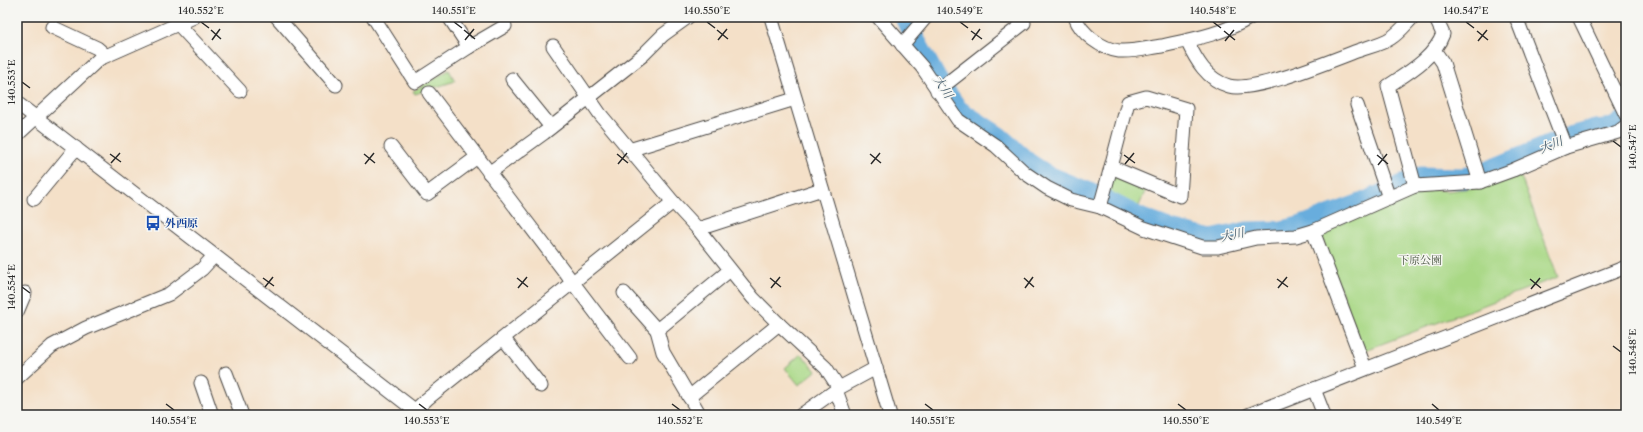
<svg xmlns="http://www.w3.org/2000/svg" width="1643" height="432" font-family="'Libre Caslon Text','Noto Serif JP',serif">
  <rect width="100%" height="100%" fill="#f6f6f2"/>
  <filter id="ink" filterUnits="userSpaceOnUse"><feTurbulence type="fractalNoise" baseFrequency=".025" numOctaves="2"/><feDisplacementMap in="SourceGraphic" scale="8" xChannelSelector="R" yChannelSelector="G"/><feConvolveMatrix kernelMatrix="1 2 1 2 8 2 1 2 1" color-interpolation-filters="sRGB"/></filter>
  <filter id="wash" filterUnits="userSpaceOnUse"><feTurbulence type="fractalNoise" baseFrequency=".012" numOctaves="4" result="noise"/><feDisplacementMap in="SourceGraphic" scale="16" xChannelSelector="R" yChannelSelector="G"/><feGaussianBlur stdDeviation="0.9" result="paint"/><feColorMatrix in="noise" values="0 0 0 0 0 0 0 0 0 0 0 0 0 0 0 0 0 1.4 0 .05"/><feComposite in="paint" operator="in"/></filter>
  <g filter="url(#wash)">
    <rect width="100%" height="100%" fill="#f4e0c8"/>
    <!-- green -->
    <g fill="#a9d885" stroke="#6a8258">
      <polygon points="449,70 455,81 415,94 413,91"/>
      <polygon points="1118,171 1148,184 1137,211 1104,197 1110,176"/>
      <polygon points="1519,172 1558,277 1363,351 1320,233 1399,198 1430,189 1447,191 1474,188"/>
      <polygon points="801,354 816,371 799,385 785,368"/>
    </g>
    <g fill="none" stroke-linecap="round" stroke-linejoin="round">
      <!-- river -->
      <polyline stroke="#67addd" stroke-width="21" points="905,17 915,40 937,80 958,110 999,137 1028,163 1048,176 1097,196 1142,219 1174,231 1212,240 1247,232 1283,231 1299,227 1363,203 1420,177 1463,178 1486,172 1570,137 1596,130 1614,128 1626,119"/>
    </g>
  </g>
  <g filter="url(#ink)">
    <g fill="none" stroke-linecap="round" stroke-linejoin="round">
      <defs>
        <g id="minor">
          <polyline points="277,17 336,85"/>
          <polyline points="375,17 374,18 415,82 469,47 449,17"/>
          <polyline points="771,17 890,415"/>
          <polyline points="878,17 922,67 958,120 996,146 1025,173 1047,188 1071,200 1100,207 1144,228 1202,247 1218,247 1256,238 1296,236 1313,231 1415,186 1480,182 1513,170 1566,147 1618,132 1626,126"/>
          <path d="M1075 17C1081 34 1102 49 1119 51 1134 52 1148 48 1162 46 1194 39 1223 34 1251 17"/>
          <polyline points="1516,17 1566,147"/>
          <polyline points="1579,17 1626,115"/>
          <polyline points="178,24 240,91"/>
          <polyline points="52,27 97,48 105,55"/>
          <path d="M1187 41C1196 60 1207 80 1229 86 1254 93 1330 61 1357 51 1368 47 1382 44 1391 38 1399 33 1406 24 1413 17"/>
          <polyline points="902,45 926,17"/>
          <polyline points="553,46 600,114 673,202 698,229 753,298 779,324 826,368 839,388"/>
          <polyline points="469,47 505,26"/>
          <polyline points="1434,50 1443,63 1480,182"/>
          <polyline points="512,79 551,127"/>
          <polyline points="937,91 1024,23"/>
          <polyline points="429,93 630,358"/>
          <polygon points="1146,97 1186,109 1180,196 1111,167 1128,102"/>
          <polyline points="17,103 421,415"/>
          <polyline points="1357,105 1389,198"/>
          <polyline points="17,135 99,59 194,17"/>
          <polyline points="391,147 427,194 477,157"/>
          <polyline points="629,150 795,99"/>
          <polyline points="489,173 544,133 643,55 663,35 688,17"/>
          <path d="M1415 186 1388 86C1409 72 1434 58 1443 34L1435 17"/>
          <polyline points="34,199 76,148"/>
          <polyline points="1100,207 1111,167"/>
          <polyline points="698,229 822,189"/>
          <polyline points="1313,231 1365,368"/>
          <polyline points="624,293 657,330"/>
          <polyline points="17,312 25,293"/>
          <polyline points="504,339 541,386"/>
          <polyline points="226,373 242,415"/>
          <polyline points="17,378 52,346 86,328 169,294 202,269 214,256"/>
          <polyline points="201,383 212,415"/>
          <polyline points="1314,389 1324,415"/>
          <polyline points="836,390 845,415"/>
          <polyline points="689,397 779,324"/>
          <polyline points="410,415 427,399 673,202"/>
          <polyline points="700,415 663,352 657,330 730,270"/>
          <polyline points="801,415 839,388 876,368"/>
          <polyline points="1248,415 1626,267"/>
        </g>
      </defs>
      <!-- minor casing -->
      <use href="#minor" stroke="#494643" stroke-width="15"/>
      <!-- minor -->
      <use href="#minor" stroke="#fff" stroke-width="13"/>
    </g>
  </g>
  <!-- ticks -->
  <path fill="none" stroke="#2b2b2b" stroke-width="1.5" d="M201 22 209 28M454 22 462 28M707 22 715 28M960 22 968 28M1213 22 1221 28M1466 22 1474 28M211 30 221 39M464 30 475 39M717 30 728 39M971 31 982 39M1224 31 1235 40M1477 31 1488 40M212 40 220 29M465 40 474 29M718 40 727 29M972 40 980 29M1225 41 1234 30M1478 41 1487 30M22 82 30 88M1613 141 1621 147M110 154 121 162M364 154 375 163M617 154 628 163M870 154 881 163M1124 155 1135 163M1377 155 1388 164M111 163 120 153M365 164 374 153M618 164 627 153M871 164 880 153M1125 164 1134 153M1378 165 1387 154M263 278 274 286M517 278 528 287M770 278 781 287M1024 278 1034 287M1277 279 1288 287M1530 279 1541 288M22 287 30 293M265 287 273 277M518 288 527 277M771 288 780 277M1025 288 1033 277M1278 288 1287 277M1531 289 1540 278M1613 346 1621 352M166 404 174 410M419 404 427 410M672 404 680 410M925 404 933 410M1178 404 1186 410M1432 404 1439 410"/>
  <!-- icons -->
  <defs>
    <symbol id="bus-bare" viewBox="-9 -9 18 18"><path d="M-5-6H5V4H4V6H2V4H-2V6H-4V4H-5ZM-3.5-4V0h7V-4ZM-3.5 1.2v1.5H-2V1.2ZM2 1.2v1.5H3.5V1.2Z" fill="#1a4fb4" stroke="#f6f6f2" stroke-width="2.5" paint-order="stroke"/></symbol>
  </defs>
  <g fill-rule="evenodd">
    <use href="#bus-bare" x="142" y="212" width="22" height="22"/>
  </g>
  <g text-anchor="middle" stroke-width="3" stroke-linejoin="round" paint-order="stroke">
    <!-- transit labels -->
    <g font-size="11" font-weight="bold" fill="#164399" stroke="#f6f6f2" text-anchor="start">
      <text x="165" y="227">外西原</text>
    </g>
    <!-- park labels -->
    <g font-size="11" fill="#4a5642" stroke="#f6f6f2">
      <text x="1420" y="264">下原公園</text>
    </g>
    <!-- water labels -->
    <g font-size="12" font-style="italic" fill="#405869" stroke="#f6f6f2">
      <text transform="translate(943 87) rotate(57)" y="4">大川</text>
      <text transform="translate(1551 145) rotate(-22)" y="4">大川</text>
      <text transform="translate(1232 235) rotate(-13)" y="4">大川</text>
    </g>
  </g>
  <!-- margin -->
  <rect width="1643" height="432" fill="none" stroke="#f6f6f2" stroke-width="44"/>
  <rect x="22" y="22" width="1599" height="388" fill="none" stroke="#2b2b2b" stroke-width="1.5"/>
  <g font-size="10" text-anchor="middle" fill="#2b2b2b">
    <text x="201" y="14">140.552°E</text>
    <text x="454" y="14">140.551°E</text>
    <text x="707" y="14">140.550°E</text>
    <text x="960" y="14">140.549°E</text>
    <text x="1213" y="14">140.548°E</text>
    <text x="1466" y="14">140.547°E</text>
    <text transform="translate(11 82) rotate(-90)" y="4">140.553°E</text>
    <text transform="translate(1632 147) rotate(-90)" y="4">140.547°E</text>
    <text transform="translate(11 287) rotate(-90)" y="4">140.554°E</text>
    <text transform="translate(1632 352) rotate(-90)" y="4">140.548°E</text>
    <text x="174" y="424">140.554°E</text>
    <text x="427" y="424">140.553°E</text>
    <text x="680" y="424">140.552°E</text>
    <text x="933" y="424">140.551°E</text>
    <text x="1186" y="424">140.550°E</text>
    <text x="1439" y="424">140.549°E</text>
  </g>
</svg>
